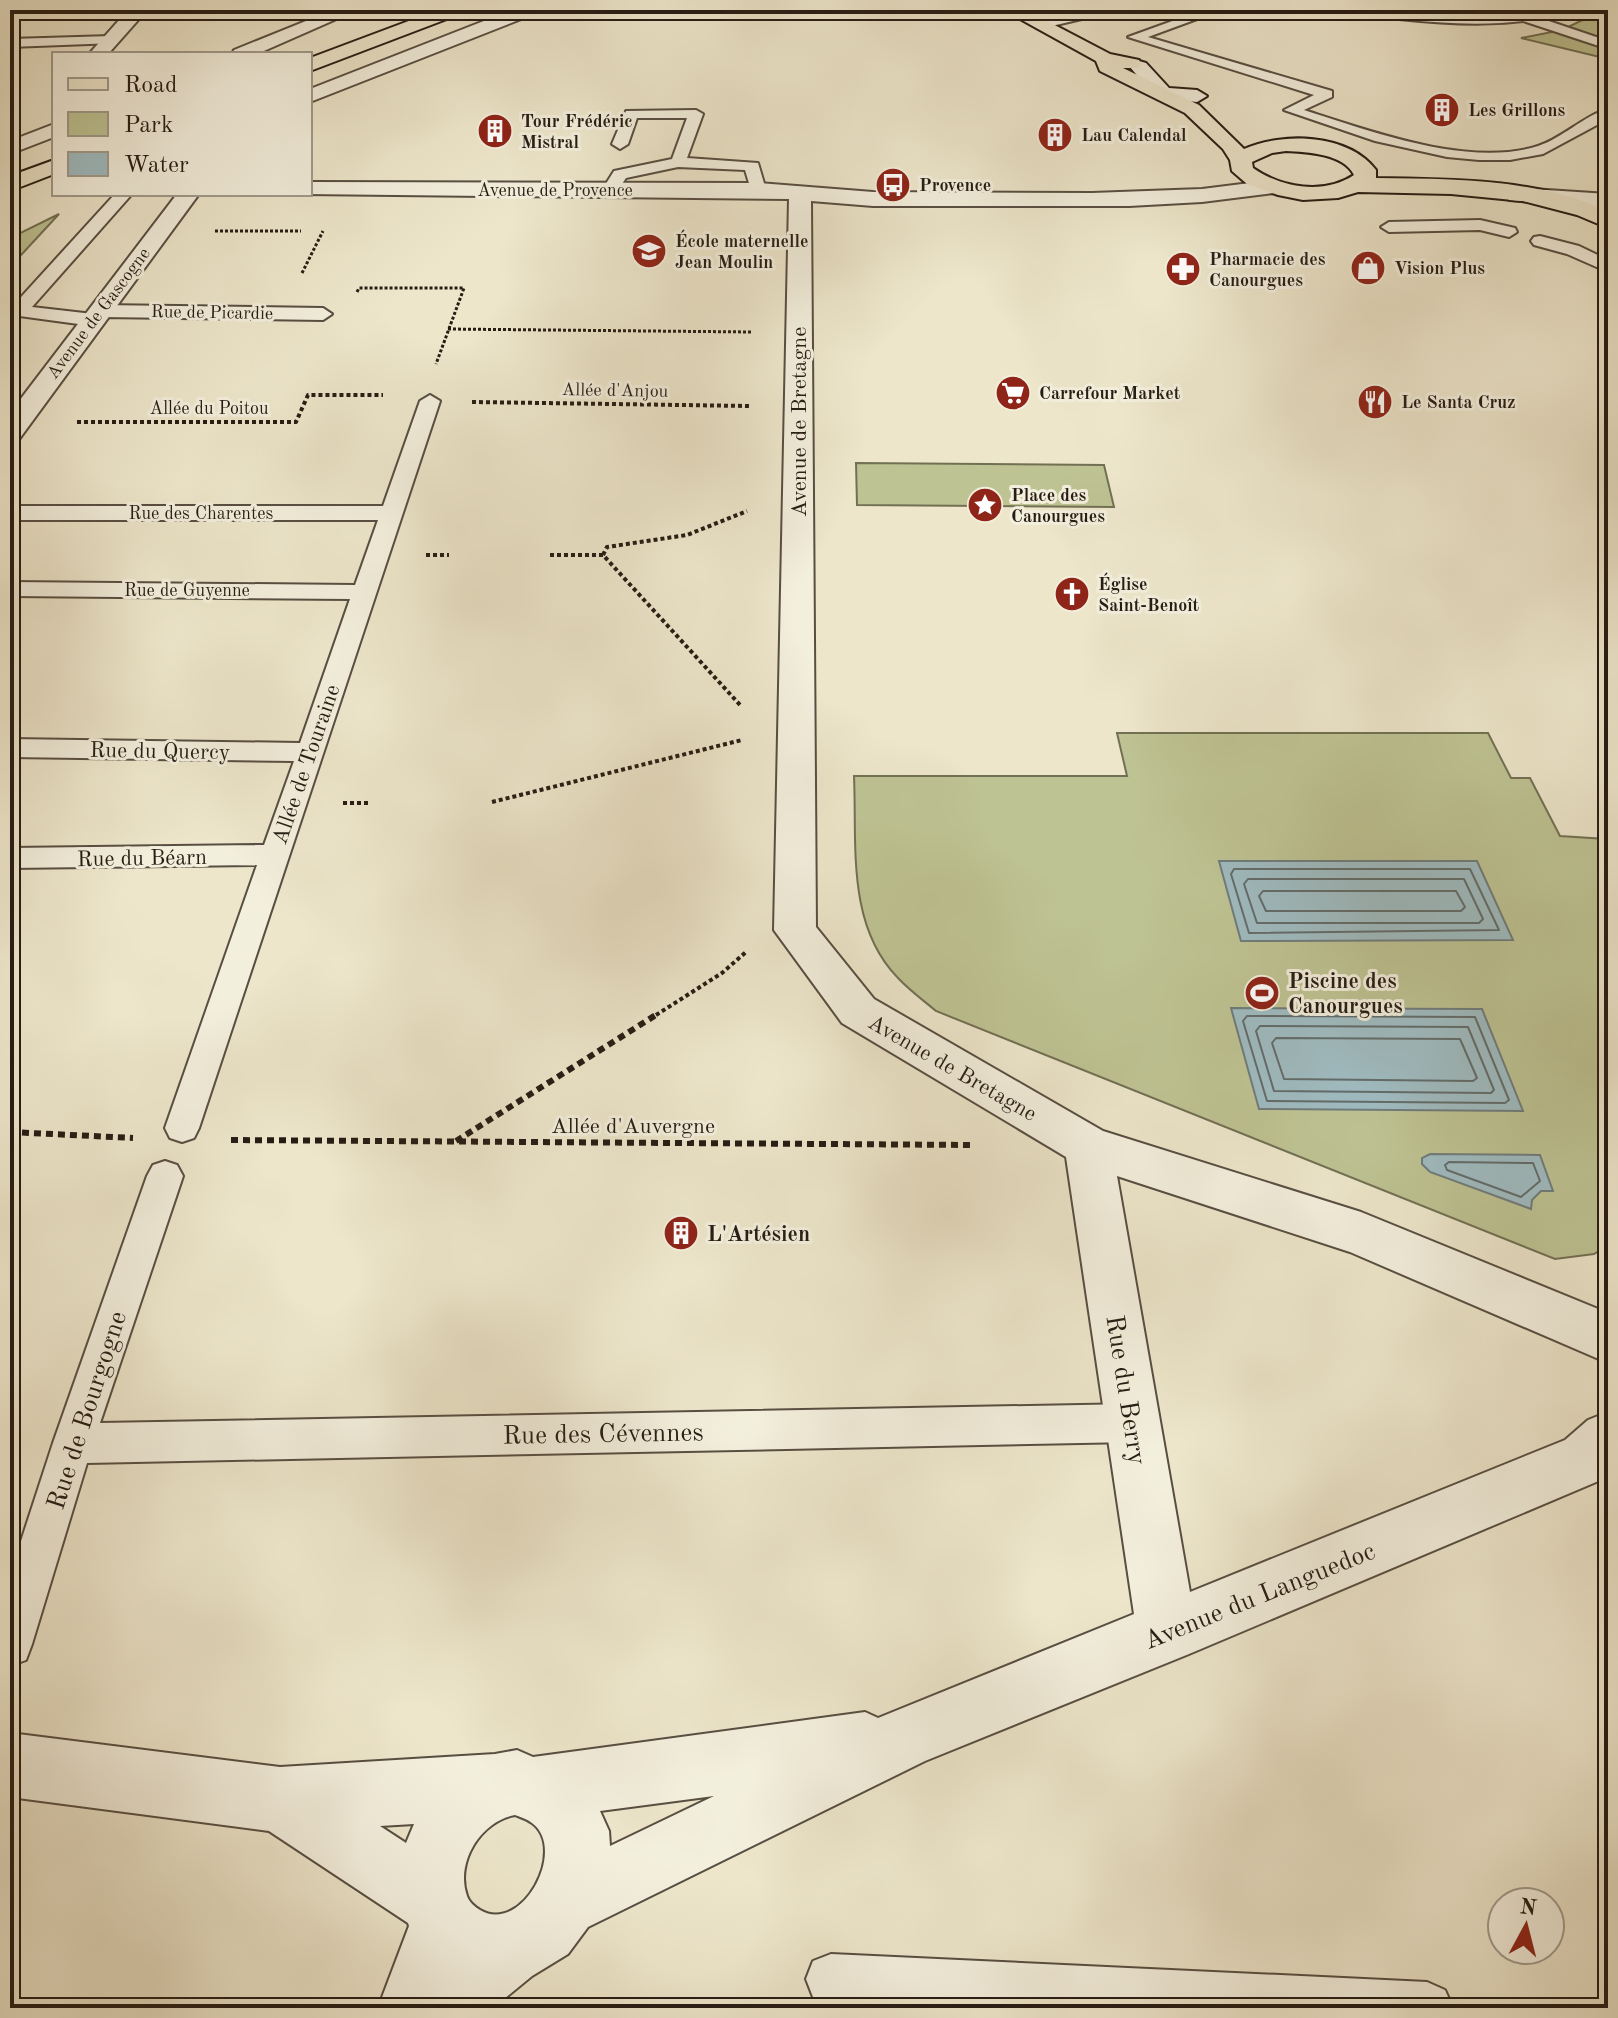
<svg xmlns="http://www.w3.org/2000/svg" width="1618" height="2018" font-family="'Old Standard TT',serif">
  <rect width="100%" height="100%" fill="#ede6cb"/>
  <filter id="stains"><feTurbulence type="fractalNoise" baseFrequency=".0025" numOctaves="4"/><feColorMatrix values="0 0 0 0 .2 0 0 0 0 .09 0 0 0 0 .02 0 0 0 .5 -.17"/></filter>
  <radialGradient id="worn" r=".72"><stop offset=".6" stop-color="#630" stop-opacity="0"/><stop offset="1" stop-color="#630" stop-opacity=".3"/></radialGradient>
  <!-- green -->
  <g fill="#bec393" stroke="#727054" stroke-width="2">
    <polygon points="1603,10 1608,10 1608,59 1521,38 1562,30"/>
    <polygon points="59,214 10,267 10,238"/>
    <polygon points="856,463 1104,465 1114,507 857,505"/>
    <path d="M1117 733H1488L1511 778H1530L1560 836 1606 839 1608 1245 1594 1254 1555 1259 936 1011C923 1000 909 990 898 978 846 925 857 844 854 776H1127Z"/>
  </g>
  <!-- water -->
  <g fill="#9fbcc2" stroke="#6f7c7c" stroke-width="2">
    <polygon points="1219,861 1477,861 1513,940 1241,941"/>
    <polygon points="1231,1008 1482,1009 1523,1111 1259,1109"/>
    <polygon points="1430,1154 1540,1155 1553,1191 1541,1191 1532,1200 1531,1209 1430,1172 1422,1164 1422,1158"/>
  </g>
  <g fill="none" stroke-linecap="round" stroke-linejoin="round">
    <!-- shore -->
    <g stroke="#626c6b" stroke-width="2">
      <polygon points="1234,869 1470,869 1499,930 1249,933 1231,874"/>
      <polygon points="1248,879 1464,879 1483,919 1479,923 1257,923 1244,884"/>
      <polygon points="1263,891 1456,891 1465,907 1461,911 1266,911 1259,896"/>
      <polygon points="1247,1016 1475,1017 1509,1100 1505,1103 1267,1101 1243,1021"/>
      <polygon points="1260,1026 1468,1027 1494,1090 1491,1093 1274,1091 1256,1031"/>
      <polygon points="1276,1038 1460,1039 1477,1078 1473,1081 1284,1079 1272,1043"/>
      <polygon points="1449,1162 1533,1163 1540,1181 1521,1197 1447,1170 1445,1165"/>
    </g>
    <defs>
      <g id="lane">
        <path d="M1203 10 1216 12 1148 37 1332 91V97L1304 110C1370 131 1469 168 1538 146 1563 138 1583 116 1608 109V119L1543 154 1510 160H1479L1447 157 1375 141 1284 110 1314 95 1128 37Z"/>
        <polygon points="1517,13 1525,13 1608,41 1608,49 1517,19"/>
        <polygon points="111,36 116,37 116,43 10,47 10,39"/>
        <polygon points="696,110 703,114 687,158 758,163 766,190 764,193 752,193 745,170 678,167 626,178 616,193 604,193 602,190 614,171 672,159 687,118 637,118 628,144 620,149 612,144 626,111"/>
        <polygon points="115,194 132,194 32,307 93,314 91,311 93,307 100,305 323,308 332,314 323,320 100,317 102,320 100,324 93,326 12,315 10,311 12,307"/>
        <polygon points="1480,220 1515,228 1517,232 1509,237 1480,230 1389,232 1381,227 1389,222"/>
        <polygon points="1540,236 1579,246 1608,260 1608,272 1567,254 1534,245 1531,241 1534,237"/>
        <polygon points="430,395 440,401 199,1128 194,1138 182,1142 170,1138 165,1128 257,865 10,868 10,848 264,845 294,761 10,757 10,739 300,743 350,599 10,596 10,582 355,585 378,520 10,520 10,506 383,506 420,401"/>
        <polygon points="165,1161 177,1165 183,1176 100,1423 1133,1404 1147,1409 1153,1423 1147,1437 1133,1442 87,1463 32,1644 26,1660 10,1666 10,1575 53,1443 147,1176 153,1165"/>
        <polygon points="831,1954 1427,1982 1445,1990 1453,2008 904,2008 831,2004 813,1997 806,1979 813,1961"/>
      </g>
      <g id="street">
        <polygon points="128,10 147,10 108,54 89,54"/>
        <polygon points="333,10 357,10 257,54 232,54 234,50"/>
        <polygon points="512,10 537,10 534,14 310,102 310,89"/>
        <polygon points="1075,10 1106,10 1103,14 1039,29 1030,24 1033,20"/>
        <path d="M1358 10 1488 14 1568 10 1565 14C1510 27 1456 25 1399 19 1387 17 1367 19 1358 10Z"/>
        <polygon points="54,124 54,137 10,154 10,141"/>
        <path d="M1274 180 1285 187 1282 192 1202 202 1129 206H873L811 201 816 927 874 999 1103 1131 1361 1212 1608 1313V1363L1350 1252 1117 1176 1190 1592 1565 1440 1588 1420 1608 1412V1477L1189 1654 925 1761 588 1927 568 1954 532 1976 493 2008H378L409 1926 408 1923 269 1831 10 1797V1733L280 1767 495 1754 517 1750 533 1757 865 1712 878 1718 1134 1614 1066 1157 842 1023 774 930 789 199 303 194H310V182L758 183 873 192 1092 193 1202 189ZM714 1796 610 1846 609 1831 600 1811ZM515 1815C520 1817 527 1819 532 1823 568 1849 522 1935 480 1910 475 1907 469 1902 467 1896 455 1862 481 1821 515 1815ZM414 1824 406 1843 380 1826Z"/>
        <polygon points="1517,188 1608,194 1608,208 1509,200 1506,195 1509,190"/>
        <polygon points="177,194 199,194 20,438 10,441 10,413"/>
      </g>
      <polygon id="secondary" points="1139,61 1146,63 1169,88 1197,90 1207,96 1197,102 1156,98 1130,67"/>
      <g id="primary">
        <polygon points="438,10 463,10 460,14 310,71 310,58"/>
        <path d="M1004 10H1026L1110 54 1139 60 1141 64 1139 68H1123L1199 105 1244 149C1282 132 1348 133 1376 170V178C1451 179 1539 178 1608 212V228L1577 215 1523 201 1451 194 1358 192 1338 198 1303 200 1278 195 1247 184 1232 171 1230 160 1223 149 1185 113 1100 71 1096 61ZM1286 151C1308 152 1344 154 1354 175 1324 195 1282 188 1253 168L1252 162 1272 153Z"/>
        <polygon points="54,160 54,174 10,191 10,176"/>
      </g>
    </defs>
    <!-- lane casing -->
    <use href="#lane" stroke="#584e42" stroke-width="4"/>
    <!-- street casing -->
    <use href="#street" stroke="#584e42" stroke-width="4"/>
    <!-- secondary casing -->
    <use href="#secondary" stroke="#261c14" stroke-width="4"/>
    <!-- primary casing -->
    <use href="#primary" stroke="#261c14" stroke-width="4"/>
    <!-- path-far2 -->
    <g stroke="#261c14" stroke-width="3" stroke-dasharray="3 2" stroke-linecap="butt">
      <polyline points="215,231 301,231"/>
      <polyline points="302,273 323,231"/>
      <polyline points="357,292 359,288 464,288 436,364"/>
      <polyline points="448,329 751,332"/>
    </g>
    <!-- path-far1 -->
    <g stroke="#261c14" stroke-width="4" stroke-dasharray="4 3" stroke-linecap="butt">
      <polyline points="472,402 750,406"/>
      <polyline points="77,422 296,422 308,395 383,395"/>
      <polyline points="426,555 449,555"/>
      <polyline points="550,555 603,555 741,706"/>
      <polyline points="603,555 607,547 687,535 747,511"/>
      <polyline points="492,802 742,740"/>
      <polyline points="343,803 370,803"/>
      <polyline points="656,1015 722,973 746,952"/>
    </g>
    <!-- path -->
    <g stroke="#261c14" stroke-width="6" stroke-dasharray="7 5" stroke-linecap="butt">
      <polyline points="10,1132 133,1138"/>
      <polyline points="231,1140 973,1145"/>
      <polyline points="456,1141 659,1013"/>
    </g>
    <!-- lane -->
    <use href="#lane" fill="#f3efdd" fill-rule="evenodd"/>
    <!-- street -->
    <use href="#street" fill="#f3efdd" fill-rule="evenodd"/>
    <!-- secondary -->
    <use href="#secondary" fill="#f3efdd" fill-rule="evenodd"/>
    <!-- primary -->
    <use href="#primary" fill="#ede6cb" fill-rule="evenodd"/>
  </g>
  <!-- icons -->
  <defs>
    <symbol id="building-disc" viewBox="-11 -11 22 22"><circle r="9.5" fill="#8f2418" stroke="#f3efdd"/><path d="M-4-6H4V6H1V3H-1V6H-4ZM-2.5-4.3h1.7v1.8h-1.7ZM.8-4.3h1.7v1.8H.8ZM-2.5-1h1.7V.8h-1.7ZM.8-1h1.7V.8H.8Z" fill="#fff"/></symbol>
    <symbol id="bus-disc" viewBox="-11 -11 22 22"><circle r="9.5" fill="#8f2418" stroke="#f3efdd"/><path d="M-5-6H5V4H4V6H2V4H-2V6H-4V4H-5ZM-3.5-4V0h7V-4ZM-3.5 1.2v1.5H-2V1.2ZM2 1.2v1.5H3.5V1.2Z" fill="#fff"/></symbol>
    <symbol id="school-disc" viewBox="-11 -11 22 22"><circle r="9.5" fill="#8f2418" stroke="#f3efdd"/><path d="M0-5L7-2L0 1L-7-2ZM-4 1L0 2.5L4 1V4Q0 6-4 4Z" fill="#fff"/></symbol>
    <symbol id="shop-disc" viewBox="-11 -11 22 22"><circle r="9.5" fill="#8f2418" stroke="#f3efdd"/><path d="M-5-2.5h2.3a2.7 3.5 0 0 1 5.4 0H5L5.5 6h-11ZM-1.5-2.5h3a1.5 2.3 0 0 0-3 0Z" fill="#fff"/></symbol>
    <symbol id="pharmacy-disc" viewBox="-11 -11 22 22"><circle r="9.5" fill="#8f2418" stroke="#f3efdd"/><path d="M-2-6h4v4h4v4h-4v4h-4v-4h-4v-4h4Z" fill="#fff"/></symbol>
    <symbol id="supermarket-disc" viewBox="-11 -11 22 22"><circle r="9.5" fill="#8f2418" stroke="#f3efdd"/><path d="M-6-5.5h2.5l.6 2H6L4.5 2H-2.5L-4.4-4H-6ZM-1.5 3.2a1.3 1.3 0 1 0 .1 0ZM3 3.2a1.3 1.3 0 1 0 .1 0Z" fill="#fff"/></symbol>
    <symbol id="restaurant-disc" viewBox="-11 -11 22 22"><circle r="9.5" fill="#8f2418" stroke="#f3efdd"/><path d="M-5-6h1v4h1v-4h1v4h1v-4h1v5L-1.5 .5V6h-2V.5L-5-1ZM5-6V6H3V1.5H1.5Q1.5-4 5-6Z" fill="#fff"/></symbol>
    <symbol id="sight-disc" viewBox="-11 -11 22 22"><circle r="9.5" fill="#8f2418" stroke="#f3efdd"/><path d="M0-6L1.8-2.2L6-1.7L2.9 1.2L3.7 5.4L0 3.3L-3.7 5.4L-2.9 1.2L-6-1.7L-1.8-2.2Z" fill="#fff"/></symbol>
    <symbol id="church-disc" viewBox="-11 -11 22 22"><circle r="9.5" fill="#8f2418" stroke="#f3efdd"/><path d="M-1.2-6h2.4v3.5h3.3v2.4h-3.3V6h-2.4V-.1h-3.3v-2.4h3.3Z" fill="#fff"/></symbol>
    <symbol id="stadium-disc" viewBox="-11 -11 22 22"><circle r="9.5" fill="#8f2418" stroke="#f3efdd"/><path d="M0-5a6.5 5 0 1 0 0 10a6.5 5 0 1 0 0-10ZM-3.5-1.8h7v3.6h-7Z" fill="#fff"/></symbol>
  </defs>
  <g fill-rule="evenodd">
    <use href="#building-disc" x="1422" y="90" width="40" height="40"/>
    <use href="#building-disc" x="475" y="111" width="40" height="40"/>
    <use href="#building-disc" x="1035" y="115" width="40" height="40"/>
    <use href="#bus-disc" x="873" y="165" width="40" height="40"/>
    <use href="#school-disc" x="629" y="231" width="40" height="40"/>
    <use href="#shop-disc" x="1348" y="248" width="40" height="40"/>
    <use href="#pharmacy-disc" x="1163" y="249" width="40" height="40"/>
    <use href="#supermarket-disc" x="993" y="373" width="40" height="40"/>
    <use href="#restaurant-disc" x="1355" y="382" width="40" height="40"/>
    <use href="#sight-disc" x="965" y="485" width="40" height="40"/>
    <use href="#church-disc" x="1052" y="574" width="40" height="40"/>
    <use href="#stadium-disc" x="1242" y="973" width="40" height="40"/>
    <use href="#building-disc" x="661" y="1213" width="40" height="40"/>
  </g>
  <g text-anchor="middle" stroke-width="6" stroke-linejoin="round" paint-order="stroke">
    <!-- far-poi labels -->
    <g font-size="18" font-weight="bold" fill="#261c14" stroke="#f3efdd" text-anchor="start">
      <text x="1468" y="116">Les Grillons</text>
      <text x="521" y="127">Tour Frédéric<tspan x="521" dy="21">Mistral</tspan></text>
      <text x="1081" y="141">Lau Calendal</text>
      <text x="919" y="191">Provence</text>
      <text x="675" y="247">École maternelle<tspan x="675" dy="21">Jean Moulin</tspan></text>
      <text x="1209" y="265">Pharmacie des<tspan x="1209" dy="21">Canourgues</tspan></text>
      <text x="1394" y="274">Vision Plus</text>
      <text x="1039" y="399">Carrefour Market</text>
      <text x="1401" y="408">Le Santa Cruz</text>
      <text x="1011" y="501">Place des<tspan x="1011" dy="21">Canourgues</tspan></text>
      <text x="1098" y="590">Église<tspan x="1098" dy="21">Saint-Benoît</tspan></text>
    </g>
    <!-- far-street labels -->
    <g font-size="18" fill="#261c14" stroke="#f3efdd">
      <text x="555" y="196">Avenue de Provence</text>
      <text transform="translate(212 312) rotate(1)" y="6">Rue de Picardie</text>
      <text transform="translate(98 313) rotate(-53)" y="6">Avenue de Gascogne</text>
      <text transform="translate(615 390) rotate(1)" y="6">Allée d'Anjou</text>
      <text x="209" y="414">Allée du Poitou</text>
      <text x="201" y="519">Rue des Charentes</text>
      <text x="187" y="596">Rue de Guyenne</text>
    </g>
    <!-- street labels -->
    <g font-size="22" fill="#261c14" stroke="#f3efdd">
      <text transform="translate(798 422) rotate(-90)" y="8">Avenue de Bretagne</text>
      <text transform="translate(160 750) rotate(1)" y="8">Rue du Quercy</text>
      <text transform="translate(305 764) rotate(-71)" y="8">Allée de Touraine</text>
      <text transform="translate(142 857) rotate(-1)" y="8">Rue du Béarn</text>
      <text transform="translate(953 1067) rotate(30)" y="8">Avenue de Bretagne</text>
      <text x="633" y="1133">Allée d'Auvergne</text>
    </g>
    <!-- poi labels -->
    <g font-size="22" font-weight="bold" fill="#261c14" stroke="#f3efdd" text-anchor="start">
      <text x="1288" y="988">Piscine des<tspan x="1288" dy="25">Canourgues</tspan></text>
      <text x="707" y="1241">L'Artésien</text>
    </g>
    <!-- near-street labels -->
    <g font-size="26" fill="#261c14" stroke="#f3efdd">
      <text transform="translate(1127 1390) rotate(81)" y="9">Rue du Berry</text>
      <text transform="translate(86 1410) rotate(-72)" y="9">Rue de Bourgogne</text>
      <text transform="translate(603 1433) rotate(-1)" y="9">Rue des Cévennes</text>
      <text transform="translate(1259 1595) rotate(-22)" y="9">Avenue du Languedoc</text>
    </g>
  </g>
  <!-- margin -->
  <rect width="1618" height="2018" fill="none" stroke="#ede6cb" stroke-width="40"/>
  <rect x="12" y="12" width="1594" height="1994" fill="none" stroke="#261c14" stroke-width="4"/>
  <rect x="20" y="20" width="1578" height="1978" fill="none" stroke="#261c14" stroke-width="2"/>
  <!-- legend -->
  <rect x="52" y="52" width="260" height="144" fill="#f3efdd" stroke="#a19b8d" stroke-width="2"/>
  <rect x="68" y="78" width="40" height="12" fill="#ede6cb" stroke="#a19b8d" stroke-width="2"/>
  <text x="124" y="92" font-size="24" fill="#261c14">Road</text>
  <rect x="68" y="112" width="40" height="24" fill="#bec393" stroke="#a19b8d" stroke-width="2"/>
  <text x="124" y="132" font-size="24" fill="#261c14">Park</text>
  <rect x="68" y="152" width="40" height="24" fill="#9fbcc2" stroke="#a19b8d" stroke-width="2"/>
  <text x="124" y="172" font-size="24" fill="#261c14">Water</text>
  <!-- north arrow -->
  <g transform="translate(1526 1926) rotate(7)"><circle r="38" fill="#f3efdd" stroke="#a19b8d" stroke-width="2"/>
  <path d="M0-6L14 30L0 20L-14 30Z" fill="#8f2418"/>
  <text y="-12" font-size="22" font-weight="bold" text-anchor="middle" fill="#261c14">N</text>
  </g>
  <rect width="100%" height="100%" filter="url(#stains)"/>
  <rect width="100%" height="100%" fill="url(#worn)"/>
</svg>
